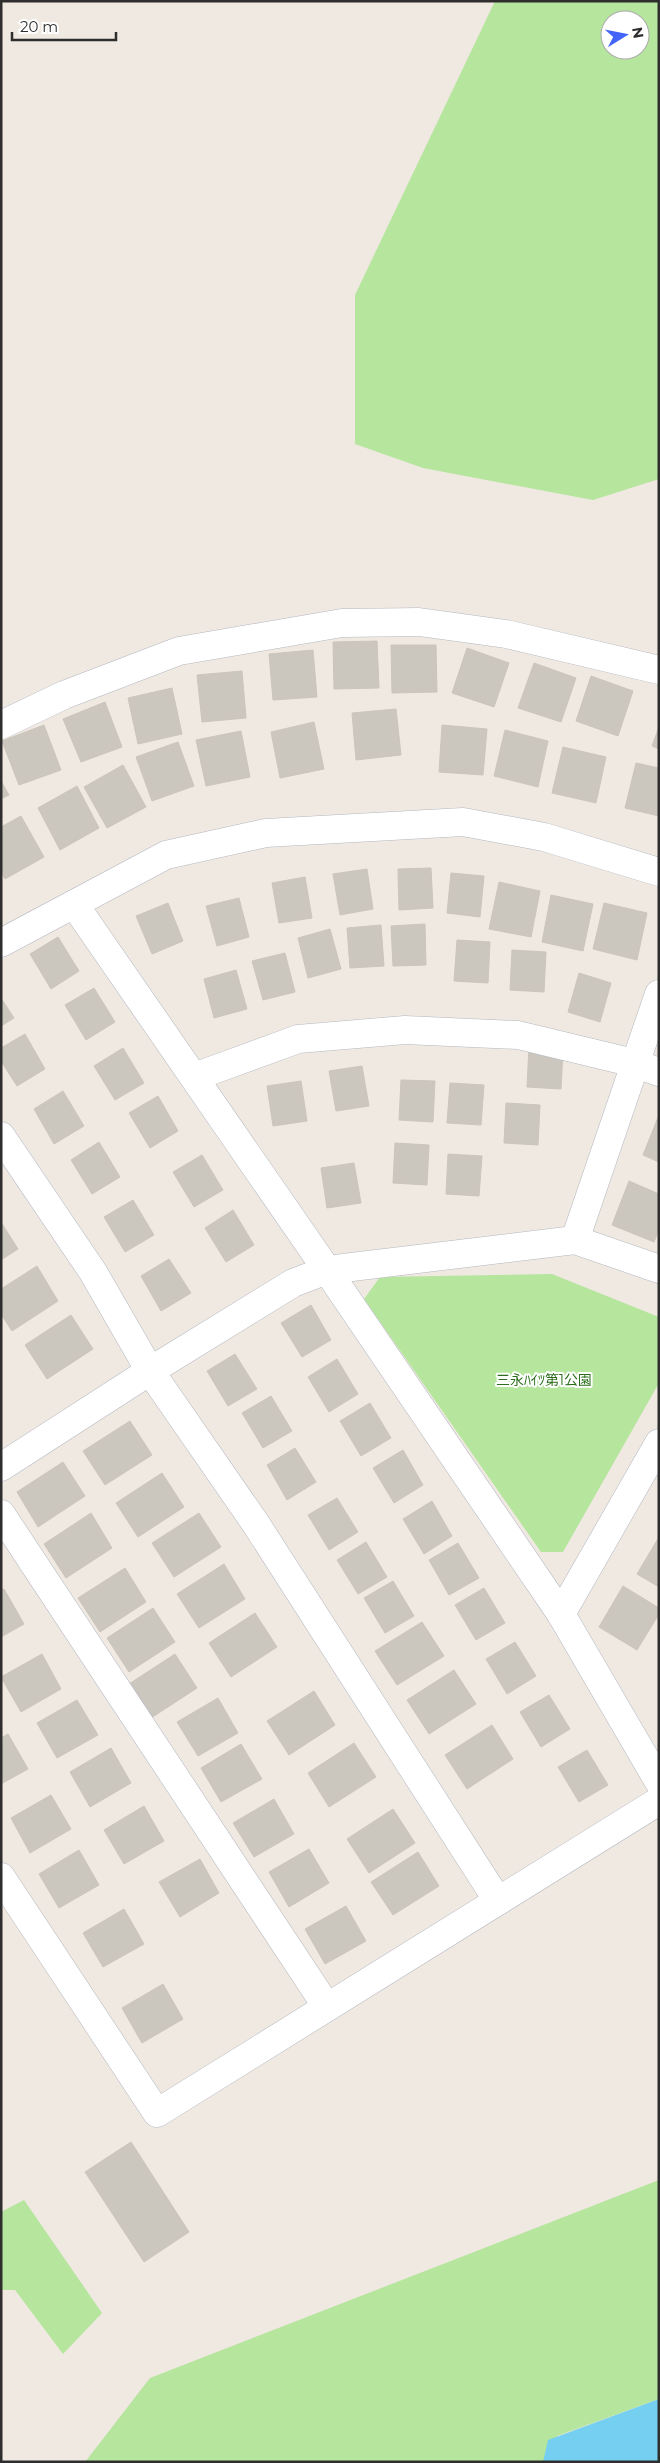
<svg xmlns="http://www.w3.org/2000/svg" width="660" height="2463" font-family="Montserrat,'Noto Sans JP',sans-serif">
  <rect width="100%" height="100%" fill="#efe9e1"/>
  <!-- green -->
  <g fill="#b6e59e" fill-rule="evenodd">
    <path d="M495 1H659V479L593 500 423 468 355 444V295ZM610 20H640V50H610Z"/>
    <polygon points="552,1274 659,1317 659,1383 563,1552 541,1552 364,1299 380,1277"/>
    <polygon points="659,2180 659,2399 557,2436 546,2462 85,2462 150,2378"/>
    <polygon points="24,2200 102,2313 63,2354 15,2290 1,2290 1,2212"/>
  </g>
  <!-- water -->
  <polygon fill="#75cff0" points="659,2399 659,2462 543,2462 548,2440"/>
  <!-- building -->
  <g fill="#cbc7bf" stroke="#cbc5ba">
    <polygon points="377,641 379,688 334,689 333,642"/>
    <polygon points="391,645 436,645 437,692 392,693"/>
    <polygon points="467,648 509,663 494,707 452,693"/>
    <polygon points="313,650 317,697 273,700 269,654"/>
    <polygon points="534,663 576,678 561,722 518,708"/>
    <polygon points="242,671 246,718 202,722 197,675"/>
    <polygon points="591,676 633,691 618,736 576,721"/>
    <polygon points="172,688 182,734 138,744 128,698"/>
    <polygon points="105,702 122,747 81,762 63,719"/>
    <polygon points="396,709 401,755 356,760 352,713"/>
    <polygon points="314,722 324,769 280,778 271,732"/>
    <polygon points="44,725 61,770 19,785 2,741"/>
    <polygon points="442,725 487,729 483,775 439,772"/>
    <polygon points="659,727 659,749 652,746"/>
    <polygon points="505,730 548,741 538,787 494,776"/>
    <polygon points="241,731 250,777 206,786 196,740"/>
    <polygon points="178,742 194,786 152,801 136,757"/>
    <polygon points="563,747 606,757 596,803 552,793"/>
    <polygon points="636,763 659,768 659,816 625,808"/>
    <polygon points="123,765 146,807 107,828 84,787"/>
    <polygon points="1,781 9,795 1,799"/>
    <polygon points="77,786 99,828 60,850 38,808"/>
    <polygon points="21,816 44,857 5,879 1,872 1,827"/>
    <polygon points="431,868 433,908 399,910 398,869"/>
    <polygon points="367,869 373,909 340,915 333,874"/>
    <polygon points="451,873 484,876 480,917 447,913"/>
    <polygon points="305,877 312,918 279,923 272,883"/>
    <polygon points="499,882 540,891 531,937 489,929"/>
    <polygon points="551,895 593,904 583,951 542,942"/>
    <polygon points="239,898 249,937 217,946 206,906"/>
    <polygon points="168,903 183,941 152,954 136,916"/>
    <polygon points="604,903 647,913 637,960 593,949"/>
    <polygon points="425,924 426,965 393,966 391,926"/>
    <polygon points="381,925 384,966 350,968 347,928"/>
    <polygon points="330,929 341,969 308,978 298,938"/>
    <polygon points="58,937 79,971 51,989 30,954"/>
    <polygon points="457,940 490,942 488,983 454,981"/>
    <polygon points="512,950 546,952 544,992 510,990"/>
    <polygon points="285,953 295,992 263,1000 252,961"/>
    <polygon points="236,970 247,1009 214,1018 204,979"/>
    <polygon points="579,973 611,983 600,1022 568,1012"/>
    <polygon points="94,988 115,1022 86,1040 65,1005"/>
    <polygon points="1,998 14,1018 1,1026"/>
    <polygon points="25,1034 45,1069 17,1086 1,1061 1,1048"/>
    <polygon points="529,1047 563,1049 561,1089 527,1087"/>
    <polygon points="123,1048 144,1083 115,1100 94,1066"/>
    <polygon points="362,1066 369,1106 336,1111 329,1071"/>
    <polygon points="401,1080 435,1081 433,1122 399,1120"/>
    <polygon points="301,1081 307,1121 273,1126 267,1086"/>
    <polygon points="450,1083 484,1085 481,1125 447,1123"/>
    <polygon points="63,1091 84,1126 54,1144 34,1109"/>
    <polygon points="158,1096 178,1131 150,1148 129,1113"/>
    <polygon points="506,1103 540,1105 538,1145 504,1143"/>
    <polygon points="659,1115 659,1162 643,1155"/>
    <polygon points="99,1142 120,1177 92,1194 71,1160"/>
    <polygon points="395,1143 429,1145 427,1185 393,1183"/>
    <polygon points="448,1154 482,1156 479,1196 446,1194"/>
    <polygon points="202,1155 223,1190 194,1207 173,1172"/>
    <polygon points="354,1163 361,1203 327,1208 321,1168"/>
    <polygon points="629,1181 659,1194 659,1229 654,1242 612,1225"/>
    <polygon points="133,1200 154,1235 125,1252 104,1217"/>
    <polygon points="233,1210 254,1245 226,1262 205,1228"/>
    <polygon points="1,1222 18,1249 1,1260"/>
    <polygon points="169,1259 191,1293 161,1311 141,1276"/>
    <polygon points="37,1266 58,1301 12,1331 1,1314 1,1289"/>
    <polygon points="311,1305 331,1340 302,1357 281,1323"/>
    <polygon points="71,1315 93,1349 47,1379 25,1345"/>
    <polygon points="235,1354 257,1389 228,1406 207,1371"/>
    <polygon points="337,1359 358,1394 329,1412 308,1377"/>
    <polygon points="271,1396 292,1431 263,1448 242,1413"/>
    <polygon points="370,1403 391,1438 361,1456 340,1421"/>
    <polygon points="130,1421 152,1455 105,1485 83,1451"/>
    <polygon points="295,1448 316,1482 287,1500 267,1465"/>
    <polygon points="403,1450 423,1485 394,1503 373,1468"/>
    <polygon points="63,1462 85,1496 38,1527 17,1492"/>
    <polygon points="162,1473 184,1507 138,1537 116,1503"/>
    <polygon points="337,1498 358,1532 329,1550 308,1515"/>
    <polygon points="432,1501 452,1536 424,1554 403,1519"/>
    <polygon points="91,1513 112,1548 66,1578 44,1544"/>
    <polygon points="199,1513 221,1547 174,1577 152,1543"/>
    <polygon points="659,1537 659,1587 637,1574"/>
    <polygon points="366,1542 387,1577 358,1594 337,1560"/>
    <polygon points="458,1543 479,1578 449,1595 429,1560"/>
    <polygon points="224,1564 245,1599 199,1628 177,1594"/>
    <polygon points="125,1568 146,1602 100,1632 78,1598"/>
    <polygon points="393,1581 414,1616 385,1633 364,1598"/>
    <polygon points="623,1586 659,1608 659,1614 637,1650 599,1627"/>
    <polygon points="484,1588 505,1623 476,1640 455,1605"/>
    <polygon points="4,1589 24,1624 1,1637 1,1590"/>
    <polygon points="153,1608 175,1642 129,1672 107,1638"/>
    <polygon points="255,1613 277,1647 231,1677 209,1643"/>
    <polygon points="422,1622 444,1656 397,1685 375,1651"/>
    <polygon points="515,1642 536,1676 507,1694 486,1659"/>
    <polygon points="42,1654 61,1689 21,1712 1,1677"/>
    <polygon points="175,1654 197,1688 151,1718 129,1684"/>
    <polygon points="454,1670 476,1704 429,1734 407,1700"/>
    <polygon points="314,1691 335,1725 289,1755 267,1721"/>
    <polygon points="549,1695 570,1729 541,1747 520,1712"/>
    <polygon points="218,1698 238,1733 198,1756 177,1722"/>
    <polygon points="77,1700 98,1735 57,1758 37,1723"/>
    <polygon points="492,1725 513,1759 467,1789 445,1755"/>
    <polygon points="8,1734 28,1769 1,1784 1,1738"/>
    <polygon points="354,1743 376,1777 329,1807 308,1773"/>
    <polygon points="241,1744 262,1779 221,1802 201,1768"/>
    <polygon points="111,1748 131,1783 90,1807 70,1772"/>
    <polygon points="587,1750 608,1785 579,1802 558,1767"/>
    <polygon points="51,1795 71,1829 30,1853 11,1818"/>
    <polygon points="274,1799 294,1834 254,1857 233,1823"/>
    <polygon points="144,1806 164,1841 124,1864 104,1830"/>
    <polygon points="393,1809 415,1843 369,1873 347,1839"/>
    <polygon points="309,1849 329,1883 289,1907 269,1872"/>
    <polygon points="79,1850 99,1885 59,1908 39,1874"/>
    <polygon points="418,1852 439,1886 393,1915 371,1882"/>
    <polygon points="200,1859 219,1893 180,1917 159,1882"/>
    <polygon points="346,1906 366,1941 325,1964 305,1929"/>
    <polygon points="124,1909 144,1944 103,1967 83,1933"/>
    <polygon points="163,1984 183,2019 142,2043 122,2008"/>
    <polygon points="131,2142 189,2232 144,2262 85,2172"/>
  </g>
  <g fill="none" stroke-linecap="round" stroke-linejoin="round">
    <defs>
      <g id="street">
        <polyline points="1,725 64,695 179,651 342,623 419,622 506,634 659,670"/>
        <polyline points="74,904 327,1270 561,1614 659,1782"/>
        <polyline points="1,943 166,855 266,833 463,822 544,837 659,872"/>
        <polyline points="194,1077 298,1039 405,1030 518,1035 634,1063 659,1072"/>
        <polyline points="1,1136 93,1272 150,1371 256,1524 498,1901"/>
        <polyline points="575,1240 659,994"/>
        <polyline points="1,1467 150,1371 293,1283 327,1270 575,1240 659,1269"/>
        <polyline points="1,1514 327,2007"/>
        <polyline points="561,1614 659,1443"/>
        <polyline points="1,1877 157,2113 659,1801"/>
      </g>
    </defs>
    <!-- street casing -->
    <use href="#street" stroke="#b4b7c1" stroke-width="29"/>
    <!-- street -->
    <use href="#street" stroke="#fff" stroke-width="28"/>
  </g>
  <g text-anchor="middle" stroke-width="4" stroke-linejoin="round" paint-order="stroke">
    <!-- park labels -->
    <g font-size="14" fill="#2c6e1b" stroke="#fff">
      <text x="544" y="1385">三永ﾊｲﾂ第1公園</text>
    </g>
  </g>
  <!-- border -->
  <rect width="660" height="2463" fill="none" stroke="#2e2e2e" stroke-width="5"/>
  <!-- north arrow -->
  <g transform="translate(625 35) rotate(80)"><circle r="24" fill="#ffffff" stroke="#ababab"/>
  <path d="M0-4L9 19L0 12L-9 19Z" fill="#4264fb"/>
  <text y="-8" font-size="14" font-weight="bold" text-anchor="middle" fill="#2e2e2e">N</text>
  </g>
  <!-- scale -->
  <path d="M12 32v8h104v-8" fill="none" stroke="#2e2e2e" stroke-width="2.5"/>
  <text x="20" y="32" font-size="15" fill="#2e2e2e" stroke="#ffffff" stroke-width="4" paint-order="stroke">20 m</text>
</svg>
